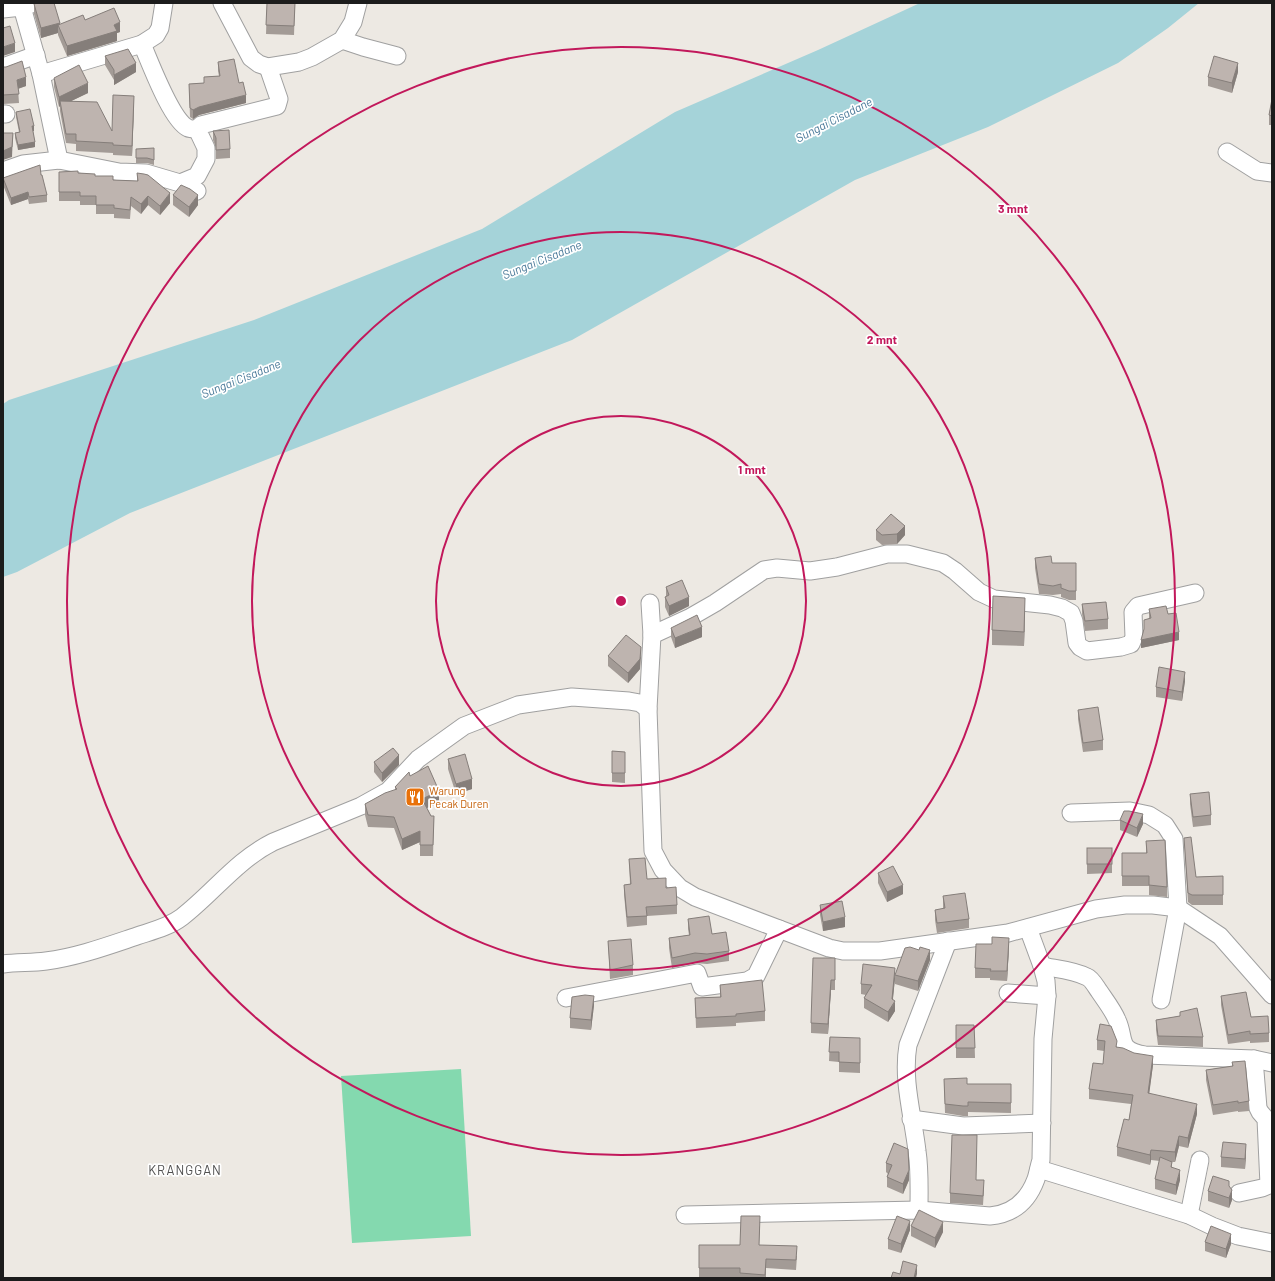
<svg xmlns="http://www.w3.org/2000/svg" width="1275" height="1281" font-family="Barlow,sans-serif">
  <rect width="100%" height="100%" fill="#ede9e3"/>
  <!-- pitch -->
  <polygon fill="#84d9af" points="461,1069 471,1236 352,1243 341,1076"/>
  <!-- water -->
  <polygon fill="#a5d3d9" points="920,3 1199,3 1168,28 1118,63 988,127 855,180 572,340 130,513 17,572 3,577 3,404 9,400 254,320 482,229 675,112 818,50"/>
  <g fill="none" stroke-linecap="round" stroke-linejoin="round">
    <defs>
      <g id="street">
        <polyline points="222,3 251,58 259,64 268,67 299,62 312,57 342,40 353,22 358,3"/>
        <polyline points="22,7 41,74 59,160"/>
        <polyline points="3,9 22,7 35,3"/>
        <polyline points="342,40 363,47 397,56"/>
        <path d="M142 44C150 62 171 120 188 128 190 129 194 129 197 129"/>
        <polyline points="3,67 36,55"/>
        <polyline points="41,74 142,44 156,35 160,28 164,3"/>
        <polyline points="3,114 6,114"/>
        <polyline points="1227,152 1257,171 1272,173"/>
        <polyline points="3,171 23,164 59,160 119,172 146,173 180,183 197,191"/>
        <polyline points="180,183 197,176 206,159 206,148 197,129 201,125 277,106 279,99 268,67"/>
        <polyline points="650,603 652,635 648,709 652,824 653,851 663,870 680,888 695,897 779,929 829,948 843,951 880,951 1008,933 1096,909 1125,905 1153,905 1178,908 1220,936 1272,995"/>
        <polyline points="652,635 689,618 715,603 764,570 777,568 810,571 837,567 887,554 907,554 943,563 955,571 979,592 994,599 1050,605 1062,608 1071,613 1074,621 1077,643 1080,647 1087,651 1121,647 1131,644 1134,637 1133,612 1138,606 1195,593"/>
        <polyline points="1071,813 1130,811 1149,815 1165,825 1174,839 1178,908 1161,1000"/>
        <path d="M3 964C17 962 32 963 46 961 77 957 107 946 137 936 152 931 169 927 182 917 213 893 237 860 273 842L361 806 388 791 418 759 464 726 518 705 572 697 629 701 640 703 648 709"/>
        <path d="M1042 966C1057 969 1074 970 1087 977 1092 979 1096 987 1099 991 1105 1000 1113 1010 1117 1020 1126 1039 1116 1050 1145 1055L1254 1059 1272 1063"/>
        <polyline points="1008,993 1047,996"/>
        <polyline points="566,998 697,973 702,987 747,981 756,976 779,929"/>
        <polyline points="911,1119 963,1126 1042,1123"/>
        <polyline points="1039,1169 1189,1215 1212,1226 1238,1236 1272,1243"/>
        <polyline points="1239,1193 1262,1188 1269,1185 1266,1119 1260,1112 1258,1108 1254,1059"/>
        <path d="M919 1210C919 1190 920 1171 917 1151 913 1116 902 1080 908 1045L948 941"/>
        <path d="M685 1215 919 1210 990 1216C1013 1214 1028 1201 1036 1179 1038 1173 1039 1166 1041 1160L1043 1039 1047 996 1046 981 1042 966 1028 928"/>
        <polyline points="1189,1215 1200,1160"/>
      </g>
    </defs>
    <!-- street casing -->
    <use href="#street" stroke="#a0a0a0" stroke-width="19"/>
    <!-- street -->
    <use href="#street" stroke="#fff" stroke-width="17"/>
  </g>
  <!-- wall -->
  <g fill="#a39b96">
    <polygon points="267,3 295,3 294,35 266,34"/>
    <polygon points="34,4 60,25 85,20 120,32 117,33 117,41 67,56 58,35 58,33 41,38 34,14"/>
    <polygon points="105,56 136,72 114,85 114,80 105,65"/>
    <polygon points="218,62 239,83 246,103 199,115 193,119 190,117 189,84 204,83 204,77 219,76 218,71"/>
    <polygon points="3,67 26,86 18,89 19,103 3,104"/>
    <polygon points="1238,72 1232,93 1208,86 1208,77"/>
    <polygon points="54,78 88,93 71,101 112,131 134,106 132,156 113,155 113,153 76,151 76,144 66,143 60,111 60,106 59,107 54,87"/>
    <polygon points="1272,99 1272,125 1269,125 1269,115"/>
    <polygon points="16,112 34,131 33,131 35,147 18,150 15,138 15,133 19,132 16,117"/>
    <polygon points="213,131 230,149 230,158 216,159 216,148 213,140"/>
    <polygon points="136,149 154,160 154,165 147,163 136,163"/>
    <polygon points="59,172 78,173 95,176 113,180 137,181 137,173 170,203 160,215 148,205 141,214 131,206 130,219 114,218 114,214 96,214 96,205 80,205 80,201 59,201"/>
    <polygon points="3,178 47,195 47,202 29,204 28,199 11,205 3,185"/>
    <polygon points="173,195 198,205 189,217 173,205"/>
    <polygon points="876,530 905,535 897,544 882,545 876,540"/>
    <polygon points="1035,558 1052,563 1076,563 1076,600 1069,600 1061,597 1061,594 1053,595 1039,594 1035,568"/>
    <polygon points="666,587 689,606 669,616 665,607 665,597 666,597"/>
    <polygon points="1082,604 1108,619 1108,629 1085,631 1082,614"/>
    <polygon points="1149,609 1168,614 1179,640 1141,648 1149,618"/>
    <polygon points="1025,612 1024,646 992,645 992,630"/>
    <polygon points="671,628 702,637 675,648 671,637"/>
    <polygon points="608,656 641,657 640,669 628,683 608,666"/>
    <polygon points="1185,681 1182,701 1156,697 1156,687"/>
    <polygon points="1078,710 1103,740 1103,750 1083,752 1078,719"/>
    <polygon points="612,751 625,752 625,783 612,782"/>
    <polygon points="448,759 472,789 456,794 448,769"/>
    <polygon points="374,762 399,765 382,782 374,772"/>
    <polygon points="410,776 439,803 427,808 431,816 434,816 433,856 420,856 420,842 402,850 394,828 368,827 365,815 365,804 395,790 395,787"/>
    <polygon points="1190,794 1211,815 1211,825 1193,827 1190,804"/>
    <polygon points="1120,820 1143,824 1137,837 1120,830"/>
    <polygon points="1184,838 1196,877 1223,876 1223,905 1192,905 1188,902"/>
    <polygon points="1146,841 1167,887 1167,897 1149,895 1149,886 1122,886 1122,853 1146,853"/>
    <polygon points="1087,848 1112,848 1112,873 1087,874"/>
    <polygon points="629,859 647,879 666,888 677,905 677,914 647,916 647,925 627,927 624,894 624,885 630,884"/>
    <polygon points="878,873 903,894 887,902 878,883"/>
    <polygon points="943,896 969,919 969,928 937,933 935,920 935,910 943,909"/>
    <polygon points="820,905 845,927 823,931 820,915"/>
    <polygon points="688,919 712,934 729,951 729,961 707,964 695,963 672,968 669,948 669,938 689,935 688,929"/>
    <polygon points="608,941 633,965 633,975 610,979"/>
    <polygon points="1009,947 1007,981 990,980 990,978 975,978 975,968"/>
    <polygon points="835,958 835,990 831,990 828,1034 811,1033 811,1023"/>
    <polygon points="930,960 918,991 895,984 895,975"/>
    <polygon points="895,978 893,999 895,1011 888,1022 864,1008 864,998 866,995 861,994 861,984"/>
    <polygon points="720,985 765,1011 765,1021 736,1023 736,1026 696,1028 695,998 720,997"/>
    <polygon points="1221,996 1251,1017 1269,1033 1269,1042 1250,1043 1250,1041 1228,1044 1221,1005"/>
    <polygon points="594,1005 591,1030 570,1028 570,1018"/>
    <polygon points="1180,1012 1203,1037 1203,1047 1158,1045 1156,1030 1156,1020 1180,1016"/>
    <polygon points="1100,1024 1117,1047 1153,1065 1149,1093 1197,1114 1188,1148 1179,1146 1175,1162 1172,1162 1172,1168 1180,1180 1176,1195 1155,1189 1155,1179 1160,1161 1151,1160 1150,1165 1117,1156 1117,1147 1129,1120 1131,1104 1089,1099 1089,1089 1103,1064 1104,1051 1097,1050 1097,1040"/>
    <polygon points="956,1025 974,1025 975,1058 956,1058"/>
    <polygon points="830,1037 860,1048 860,1073 839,1072 839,1062 829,1061"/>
    <polygon points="1232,1062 1249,1101 1249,1111 1238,1112 1238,1111 1213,1115 1206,1080 1206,1070 1232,1066"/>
    <polygon points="944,1079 967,1084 1011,1084 1011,1113 968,1112 968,1116 963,1116 945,1113"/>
    <polygon points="894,1143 909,1180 903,1194 887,1187 887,1177 888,1174 886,1172 886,1163"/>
    <polygon points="1246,1154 1245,1169 1221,1167 1221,1157"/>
    <polygon points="976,1180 984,1190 983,1205 950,1203 950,1193"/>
    <polygon points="1229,1186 1232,1200 1229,1208 1208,1201 1208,1191"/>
    <polygon points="760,1226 759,1245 797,1256 796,1270 766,1268 766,1278 699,1277 699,1245 740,1245"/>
    <polygon points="911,1226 943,1232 935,1248 911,1236"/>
    <polygon points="910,1230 901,1253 888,1249 888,1239"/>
    <polygon points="1205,1242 1231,1244 1226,1258 1205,1251"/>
  </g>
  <!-- shaded-wall -->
  <g fill="#857e7a">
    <polygon points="120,22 120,32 117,33 117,41 67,56 67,46"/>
    <polygon points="60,23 60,29 58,25 58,33 41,38 41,28"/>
    <polygon points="15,43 15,52 3,56 3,47"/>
    <polygon points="136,63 136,72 114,85 114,75"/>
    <polygon points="1238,63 1238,72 1232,93 1232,83"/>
    <polygon points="26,77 26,86 17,89 17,80"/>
    <polygon points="88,83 88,93 61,106 60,101 60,106 59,107 59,97"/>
    <polygon points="246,95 246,103 199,115 193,119 193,110 199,107"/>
    <polygon points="134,96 134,106 132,156 132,146"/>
    <rect x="32" y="126" width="2" height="5"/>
    <polygon points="13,133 12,157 3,160 3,151"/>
    <polygon points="35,142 35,147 18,150 18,145"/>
    <polygon points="28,192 28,199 11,205 11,198"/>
    <polygon points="170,193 170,203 160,215 160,206"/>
    <polygon points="198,195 198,205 189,217 189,207"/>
    <polygon points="148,196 148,205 141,214 141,204"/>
    <polygon points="905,526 905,535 897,544 897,534"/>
    <polygon points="689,597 689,606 669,616 669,606"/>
    <polygon points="1025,598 1025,612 1024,646 1024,632"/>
    <polygon points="702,627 702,637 675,648 675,638"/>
    <polygon points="1179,632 1179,640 1141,648 1141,640"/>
    <polygon points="641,647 640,669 628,683 628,673"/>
    <polygon points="1185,672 1185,681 1182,701 1182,692"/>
    <polygon points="399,755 399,765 382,782 382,773"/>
    <polygon points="472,779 472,789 456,794 456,784"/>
    <polygon points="439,791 439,803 422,810 422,799"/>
    <polygon points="1143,814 1143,824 1137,837 1137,828"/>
    <polygon points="420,831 420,842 402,850 402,839"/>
    <polygon points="903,885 903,894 887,902 887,892"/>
    <polygon points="845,917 845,927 823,931 823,922"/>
    <polygon points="1009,938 1009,947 1007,981 1007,971"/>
    <polygon points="930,950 930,960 918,991 918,981"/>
    <polygon points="895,968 895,978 892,1007 895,1001 895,1011 888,1022 888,1012 892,999"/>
    <polygon points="831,980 831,990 828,1034 828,1024"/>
    <polygon points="594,996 594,1005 591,1030 591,1020"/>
    <polygon points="1153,1056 1153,1065 1148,1103 1148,1093"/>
    <polygon points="1197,1104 1197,1114 1188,1148 1188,1138"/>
    <polygon points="1179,1136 1179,1146 1175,1162 1175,1152"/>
    <polygon points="1246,1144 1246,1154 1245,1169 1245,1159"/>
    <polygon points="1151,1150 1151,1160 1150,1165 1150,1155"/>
    <polygon points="909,1170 909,1180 903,1194 903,1184"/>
    <polygon points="1180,1170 1180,1180 1176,1195 1176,1185"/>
    <polygon points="1232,1190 1232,1200 1229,1208 1229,1198"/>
    <polygon points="910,1221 910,1230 901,1253 901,1244"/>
    <polygon points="943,1222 943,1232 935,1248 935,1238"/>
    <polygon points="1231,1234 1231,1244 1226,1258 1226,1249"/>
    <polygon points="766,1259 766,1268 765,1278"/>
    <polygon points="917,1265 917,1274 916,1278 914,1278"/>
  </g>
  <!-- building -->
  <g fill="#beb4af" stroke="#857e7a">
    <polygon points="38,3 54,3 60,23 41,28 34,4"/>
    <polygon points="267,3 295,3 294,26 266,25"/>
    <polygon points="114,8 120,22 114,25 117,31 67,46 58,25 83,15 85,20"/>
    <polygon points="10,26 15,43 3,47 3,28"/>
    <polygon points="128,49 136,63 114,75 114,70 105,56"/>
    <polygon points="1214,56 1238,63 1232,83 1208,77"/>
    <polygon points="234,59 239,83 243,82 246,95 199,107 193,110 190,108 189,84 204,83 204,77 220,76 218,62"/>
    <polygon points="22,61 26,77 17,80 19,94 3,95 3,67 6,67"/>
    <polygon points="79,65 88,83 59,97 54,78"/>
    <polygon points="113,95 134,96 132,146 113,145 113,143 76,141 76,134 66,134 60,101 97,102 112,131"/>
    <polygon points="1272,99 1272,116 1269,115"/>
    <polygon points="30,109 34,126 32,126 35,142 18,145 15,133 20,132 16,112"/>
    <polygon points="229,130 230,149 216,150 216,138 213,131"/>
    <polygon points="3,133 13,133 12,147 3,151"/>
    <polygon points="154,148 154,160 147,158 136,158 136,149"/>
    <polygon points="40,165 41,175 42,175 47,195 29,197 28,192 11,198 3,178"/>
    <polygon points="78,171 78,173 95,174 95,176 113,176 113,180 138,181 137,173 144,174 148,175 170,193 160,206 148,196 141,204 131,197 130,210 114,208 114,205 96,205 96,196 80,196 80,192 59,192 59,172"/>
    <polygon points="181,185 190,189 198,195 189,207 173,195"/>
    <polygon points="891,514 905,526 897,534 882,535 876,530"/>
    <polygon points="1051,556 1052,563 1076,563 1076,591 1069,591 1061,588 1061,584 1053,586 1039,584 1035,558"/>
    <polygon points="682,580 689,597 669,606 665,597 669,595 666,587"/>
    <polygon points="993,596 1025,598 1024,632 992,630"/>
    <polygon points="1106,602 1108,619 1085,621 1082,604"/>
    <polygon points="1166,606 1168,614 1176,613 1179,632 1141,640 1144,629 1144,620 1151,618 1149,609"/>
    <polygon points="697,615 702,627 675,638 671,628"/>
    <polygon points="626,635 641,647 640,659 628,673 608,656"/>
    <polygon points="1159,667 1185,672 1182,692 1156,687"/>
    <polygon points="1098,707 1103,740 1083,743 1078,710"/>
    <polygon points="393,748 399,755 382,773 374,762"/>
    <polygon points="612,751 625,752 625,773 612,773"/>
    <polygon points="465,754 472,779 456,784 448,759"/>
    <polygon points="428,766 439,791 422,799 431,816 434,816 433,845 420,845 420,831 402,839 394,817 368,815 365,804 385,793 397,789 395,787 409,772 410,776"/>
    <polygon points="1209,792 1211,815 1193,817 1190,794"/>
    <polygon points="1124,811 1129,811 1143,814 1137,828 1120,820"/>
    <polygon points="1191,837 1196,877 1223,876 1223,895 1192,895 1188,893 1184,838"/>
    <polygon points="1165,840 1167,887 1149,885 1149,876 1122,876 1122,853 1147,853 1146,841"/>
    <rect x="1087" y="848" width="25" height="16"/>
    <polygon points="645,858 647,879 666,878 666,888 676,887 677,905 646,907 647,916 627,917 624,885 631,884 629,859"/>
    <polygon points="893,866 903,885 887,892 878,873"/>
    <polygon points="965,893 969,919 937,923 935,910 945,908 943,896"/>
    <polygon points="842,901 845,917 823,922 820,905"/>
    <polygon points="709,916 712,934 726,932 729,951 707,954 695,953 672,958 669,938 690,935 688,919"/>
    <polygon points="992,937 1009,938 1007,971 990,971 991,969 975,968 976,944 992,944"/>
    <polygon points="631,939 633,965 610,970 608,941"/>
    <polygon points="910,947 919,950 920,947 930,950 918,981 895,975 905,948"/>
    <polygon points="813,958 835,958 835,980 831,980 828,1024 811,1023"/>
    <polygon points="863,964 895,968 892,999 895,1001 888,1012 864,998 872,985 861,984"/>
    <polygon points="762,980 765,1011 736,1014 736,1016 696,1018 695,998 721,997 720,985"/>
    <polygon points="1246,992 1251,1017 1268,1016 1269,1033 1250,1034 1250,1031 1228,1035 1221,996"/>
    <polygon points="585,995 594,996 591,1020 570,1018 572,997"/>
    <polygon points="1197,1008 1203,1037 1158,1036 1156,1020 1180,1016 1180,1012"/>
    <polygon points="1100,1024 1111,1026 1117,1041 1116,1047 1123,1048 1134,1053 1153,1056 1148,1093 1197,1104 1188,1138 1179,1136 1175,1152 1151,1150 1150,1155 1117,1147 1124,1119 1129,1120 1133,1095 1089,1089 1093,1063 1103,1064 1105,1041 1097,1040"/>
    <polygon points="956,1025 974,1025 975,1048 956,1048"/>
    <polygon points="830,1037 860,1038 860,1063 839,1062 839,1052 829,1052"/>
    <polygon points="1245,1061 1249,1101 1238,1103 1238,1101 1213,1105 1206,1070 1233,1066 1232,1062"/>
    <polygon points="967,1078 967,1084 1011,1084 1011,1103 968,1102 968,1106 963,1106 945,1104 944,1079"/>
    <polygon points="952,1135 977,1135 976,1180 984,1180 983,1196 950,1193"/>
    <polygon points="1223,1142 1246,1144 1245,1159 1221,1157"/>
    <polygon points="894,1143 908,1149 909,1170 903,1184 887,1177 892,1165 886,1163"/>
    <polygon points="1160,1157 1172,1162 1171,1167 1180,1170 1176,1185 1155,1179"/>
    <polygon points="1213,1176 1229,1181 1229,1186 1232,1190 1229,1198 1208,1191"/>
    <polygon points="919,1210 943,1222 935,1238 911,1226"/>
    <polygon points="741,1216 760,1216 759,1245 797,1246 796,1260 766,1259 765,1275 740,1273 740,1268 699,1268 699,1245 740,1245"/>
    <polygon points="897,1216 910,1221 901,1244 888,1239"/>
    <polygon points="1211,1226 1231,1234 1226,1249 1205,1242"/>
    <polygon points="903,1261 917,1265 914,1278 891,1278 893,1272 900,1274"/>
  </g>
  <!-- distance rings -->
  <g fill="none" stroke="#c2185b" stroke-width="2">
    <circle cx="621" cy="601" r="185"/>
    <circle cx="621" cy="601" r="369"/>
    <circle cx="621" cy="601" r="554"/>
  </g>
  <!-- icons -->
  <defs>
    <symbol id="restaurant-square" viewBox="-11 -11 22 22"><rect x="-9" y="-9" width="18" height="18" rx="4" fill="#e8710a" stroke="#fff"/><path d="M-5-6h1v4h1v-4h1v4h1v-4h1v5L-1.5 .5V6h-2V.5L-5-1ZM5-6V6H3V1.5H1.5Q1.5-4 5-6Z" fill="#fff"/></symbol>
  </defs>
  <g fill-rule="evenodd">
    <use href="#restaurant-square" x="404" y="786" width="22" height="22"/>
  </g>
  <g text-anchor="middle" stroke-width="3.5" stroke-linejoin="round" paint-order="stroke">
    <!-- food labels -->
    <g font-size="11" fill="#c56008" stroke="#fff" text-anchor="start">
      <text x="429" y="795">Warung<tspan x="429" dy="13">Pecak Duren</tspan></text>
    </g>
    <!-- water labels -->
    <g font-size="12" font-style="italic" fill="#487898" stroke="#fff">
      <text transform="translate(834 120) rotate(-27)" y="4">Sungai Cisadane</text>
      <text transform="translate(542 260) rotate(-22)" y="4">Sungai Cisadane</text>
      <text transform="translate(241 379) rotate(-22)" y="4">Sungai Cisadane</text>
    </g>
    <!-- quarter labels -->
    <g font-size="13" letter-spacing="1" fill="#4f4f4f" stroke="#fff">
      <text x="185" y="1175">KRANGGAN</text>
    </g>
  </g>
  <circle cx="621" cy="601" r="6" fill="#c2185b" stroke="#fff" stroke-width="2"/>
  <g font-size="12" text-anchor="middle" font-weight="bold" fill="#c2185b" stroke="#fff" stroke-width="3.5" stroke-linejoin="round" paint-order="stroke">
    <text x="1013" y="213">3 mnt</text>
    <text x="882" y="344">2 mnt</text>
    <text x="752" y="474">1 mnt</text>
  </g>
  <!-- border -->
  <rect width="1275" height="1281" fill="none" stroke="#1c1c1c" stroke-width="8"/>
</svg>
